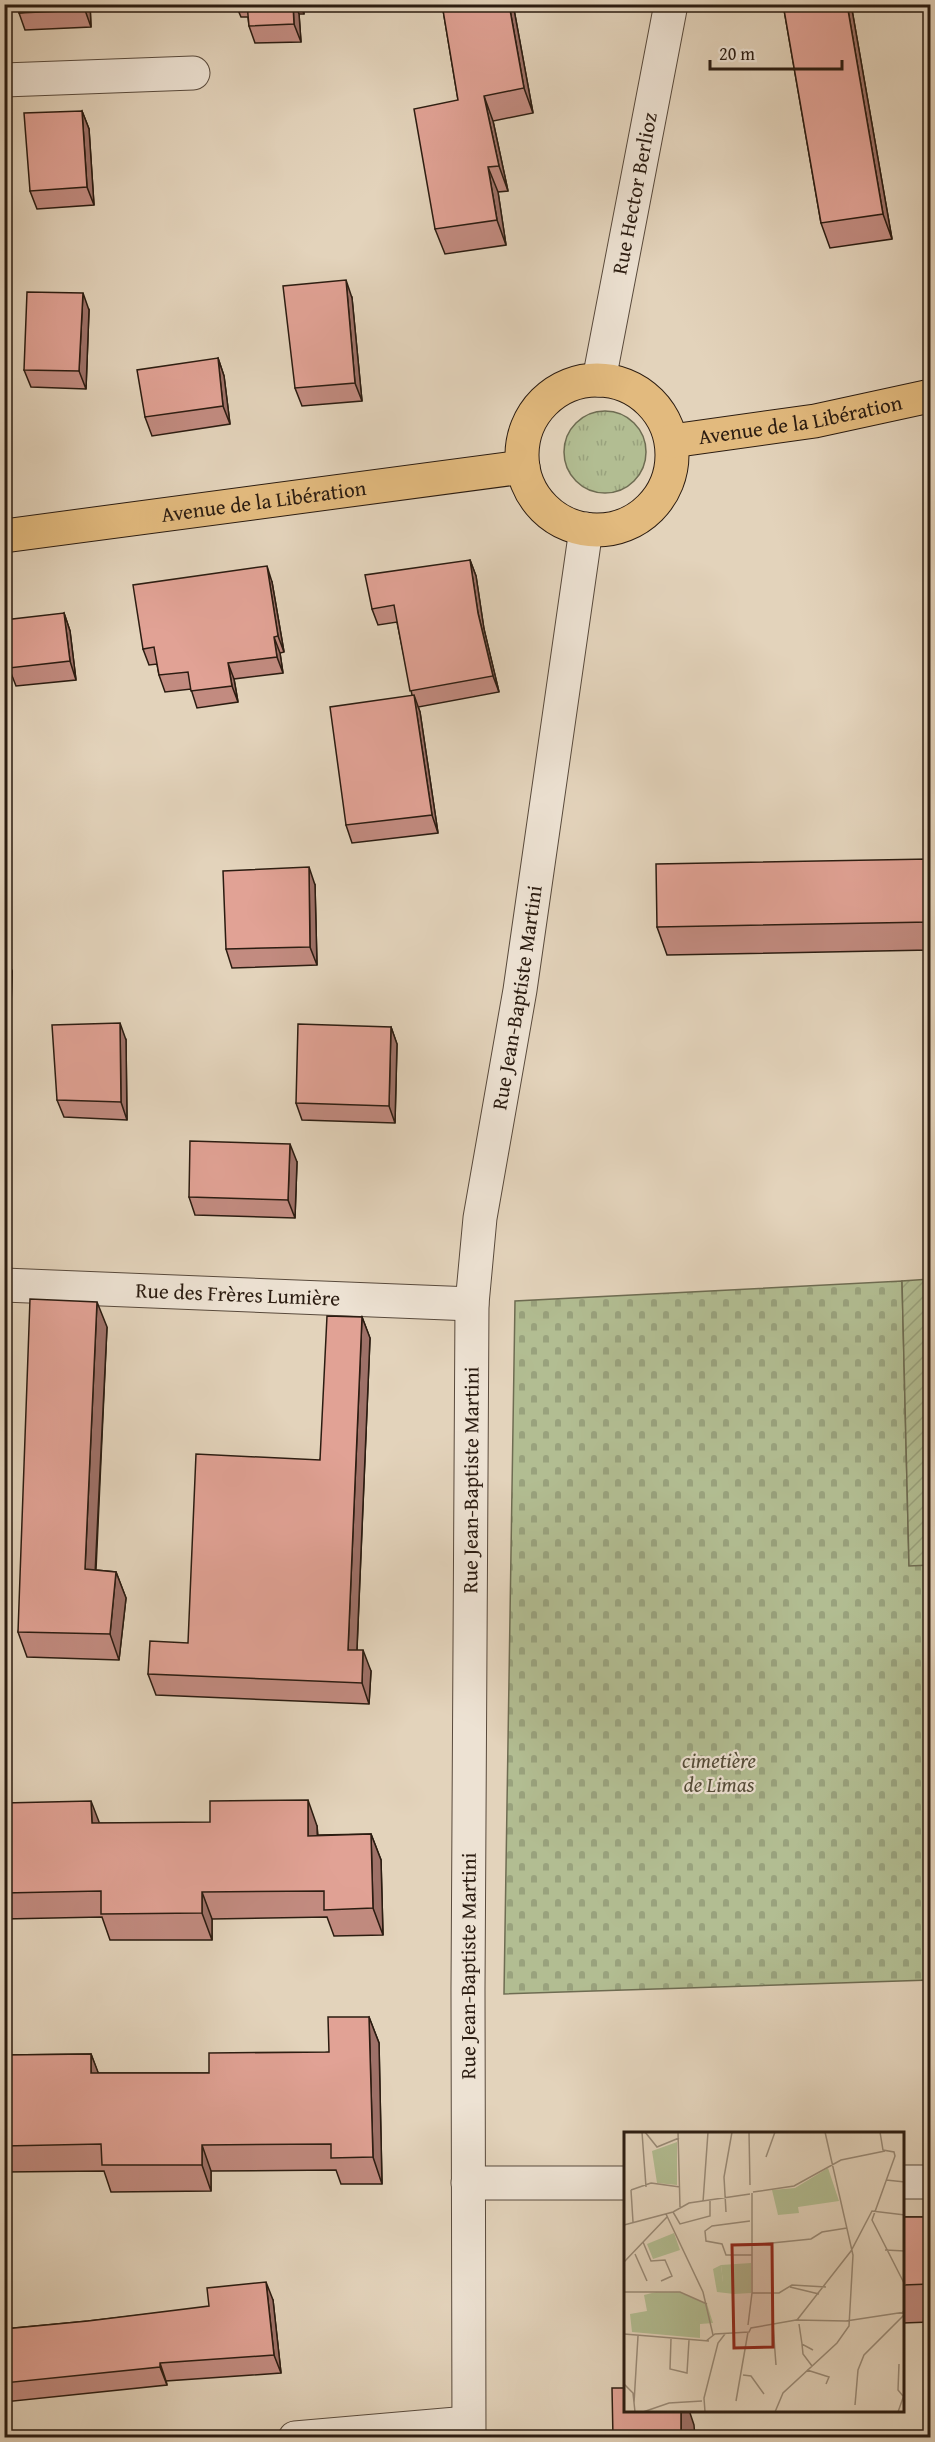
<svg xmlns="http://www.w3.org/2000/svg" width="935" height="2442" font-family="'Gentium Book Plus',serif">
  <defs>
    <pattern id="grass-tufts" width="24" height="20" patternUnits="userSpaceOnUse" patternTransform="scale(1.5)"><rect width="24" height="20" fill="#b2bd92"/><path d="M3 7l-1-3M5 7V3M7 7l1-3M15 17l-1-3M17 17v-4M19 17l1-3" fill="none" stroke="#99a27d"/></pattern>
    <pattern id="cemetery-stones" width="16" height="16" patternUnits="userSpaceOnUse" patternTransform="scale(1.5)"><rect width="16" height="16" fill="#b2bd92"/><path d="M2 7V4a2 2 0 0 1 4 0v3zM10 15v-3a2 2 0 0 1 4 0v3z" fill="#99a27d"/></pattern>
    <pattern id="garden-furrows" width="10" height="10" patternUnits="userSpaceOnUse" patternTransform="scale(1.5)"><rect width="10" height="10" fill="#b2bd92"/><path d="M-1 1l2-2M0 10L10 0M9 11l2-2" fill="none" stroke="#99a27d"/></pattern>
  </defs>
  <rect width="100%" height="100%" fill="#e3d3bb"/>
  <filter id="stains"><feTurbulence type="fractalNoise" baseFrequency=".00333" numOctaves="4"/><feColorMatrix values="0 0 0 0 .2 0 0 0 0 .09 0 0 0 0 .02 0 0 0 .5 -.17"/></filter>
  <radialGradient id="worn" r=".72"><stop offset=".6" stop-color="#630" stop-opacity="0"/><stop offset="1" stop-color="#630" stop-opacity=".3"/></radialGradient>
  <!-- grass -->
  <circle fill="url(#grass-tufts)" stroke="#6e6c52" stroke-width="1.5" cx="605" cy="452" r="41"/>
  <!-- cemetery -->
  <polygon fill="url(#cemetery-stones)" stroke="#6e6c52" stroke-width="1.5" points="902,1281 909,1565 930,1565 930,1980 504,1994 515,1301"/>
  <!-- garden -->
  <polygon fill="url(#garden-furrows)" stroke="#6e6c52" stroke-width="1.5" points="930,1279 930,1565 909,1566 902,1281"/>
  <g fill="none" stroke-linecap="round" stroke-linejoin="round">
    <defs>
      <g id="minor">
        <polyline points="4,80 193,73"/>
        <path id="s1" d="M599 380 671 4"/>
        <path id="s2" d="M4 1285 472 1304"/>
        <polyline points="904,2182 930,2182"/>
        <polyline points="468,2183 626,2183"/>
        <polyline points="295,2438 468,2423"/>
        <path id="s3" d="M469 2438 468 1989 472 1304 480 1218 520 990 586 529"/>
      </g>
      <g id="major">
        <circle cx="597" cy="455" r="75"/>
        <path id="s4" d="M672 441 815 421 930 396"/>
        <path id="s5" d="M4 536 523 467"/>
      </g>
    </defs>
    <!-- minor casing -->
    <use href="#minor" stroke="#594a3c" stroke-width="35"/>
    <!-- major casing -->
    <use href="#major" stroke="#2b1c11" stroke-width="35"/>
    <!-- minor -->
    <use href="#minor" stroke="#ede2d3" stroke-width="33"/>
    <!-- major -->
    <use href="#major" stroke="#e2ba7e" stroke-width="33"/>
  </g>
  <!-- wall -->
  <g fill="#c28b80" stroke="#2b1c11" stroke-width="1.5">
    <polygon points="90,4 91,27 25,30 19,13"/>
    <polygon points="220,4 303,4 304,14 299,14 301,42 255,43 249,26 248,17 241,17 238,10 222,10"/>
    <polygon points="442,4 513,4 533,113 493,121 508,191 498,192 506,245 445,254 435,229 458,100"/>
    <polygon points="783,4 851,4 892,239 830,248 821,223"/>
    <polygon points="82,111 89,129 94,205 37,209 30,191"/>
    <polygon points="352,298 362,401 302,406 295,388"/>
    <polygon points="89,310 86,389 31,387 24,370"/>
    <polygon points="218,358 224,376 230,424 152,436 145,417"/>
    <polygon points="470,560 476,576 484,629 499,692 418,707 420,712 438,833 352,843 346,825 412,695 397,622 378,625 372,609"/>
    <polygon points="272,582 284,652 280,653 283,673 234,679 238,702 197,708 191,689 165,692 159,675 157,664 149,665 143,649"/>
    <polygon points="64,613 70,631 76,680 16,686 9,668"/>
    <polygon points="930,859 930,950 667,955 657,927"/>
    <polygon points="315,885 317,965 232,968 226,949"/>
    <polygon points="4,954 6,954 12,971 11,1008 4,1008"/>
    <polygon points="391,1027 397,1044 395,1123 302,1120 296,1103"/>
    <polygon points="126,1040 127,1120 64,1117 57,1100"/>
    <polygon points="297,1162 295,1218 195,1215 189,1197"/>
    <polygon points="362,1317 370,1338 357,1650 371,1671 369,1704 156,1695 148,1674 188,1643 320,1460"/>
    <polygon points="107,1327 96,1570 116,1572 126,1598 119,1660 27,1657 18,1632"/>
    <polygon points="4,1803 99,1823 317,1826 318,1835 371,1834 381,1860 383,1935 334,1936 327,1917 212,1919 212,1940 110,1940 102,1917 4,1919"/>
    <polygon points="369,2017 379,2043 382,2184 341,2184 336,2170 211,2171 211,2191 111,2192 104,2171 4,2172 4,2055 91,2054 98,2073 209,2073 329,2052"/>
    <polygon points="903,2217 930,2217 930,2322 903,2323"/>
    <polygon points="273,2300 281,2373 166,2381 167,2385 4,2402 4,2329 88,2321"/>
  </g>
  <!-- shaded-wall -->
  <g fill="#9e7168" stroke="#2b1c11" stroke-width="1.5">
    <polygon points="84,4 90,4 91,27 85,10"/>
    <polygon points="293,4 295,4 299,14 301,42 294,24"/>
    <polygon points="300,4 303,4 304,14"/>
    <polygon points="509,4 513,4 533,113 524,88"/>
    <polygon points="847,4 851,4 892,239 883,214"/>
    <polygon points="484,96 493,121 508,191 499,166"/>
    <polygon points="82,111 89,129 94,205 87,187"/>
    <polygon points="488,167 498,192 506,245 497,220"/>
    <polygon points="346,280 352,298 362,401 355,383"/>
    <polygon points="83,293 89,310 86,389 79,371"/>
    <polygon points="218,358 224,376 230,424 223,406"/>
    <polygon points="470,560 476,576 484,629 499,692 493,676 478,613"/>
    <polygon points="267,566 272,582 284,652 278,636"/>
    <polygon points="64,613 70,631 76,680 70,661"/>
    <polygon points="274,637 280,653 283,673 277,657"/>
    <polygon points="228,663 234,679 238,702 232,686"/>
    <polygon points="414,695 420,712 438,833 432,815"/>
    <polygon points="309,867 315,885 317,965 310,947"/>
    <polygon points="6,954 12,971 11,1008 5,991"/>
    <polygon points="120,1023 126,1040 127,1120 121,1102"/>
    <polygon points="391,1027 397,1044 395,1123 389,1106"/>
    <polygon points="290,1144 297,1162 295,1218 288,1200"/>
    <polygon points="97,1302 107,1327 94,1595 85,1569"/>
    <polygon points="362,1317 370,1338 356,1671 348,1650"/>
    <polygon points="116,1572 126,1598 119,1660 110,1634"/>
    <polygon points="363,1650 371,1671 369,1704 362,1683"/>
    <polygon points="308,1800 317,1826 318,1862 308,1836"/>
    <polygon points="91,1801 101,1827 92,1823"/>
    <polygon points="371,1834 381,1860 383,1935 373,1908"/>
    <polygon points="202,1892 212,1919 212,1940 202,1913"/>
    <polygon points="369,2017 379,2043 382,2184 373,2157"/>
    <polygon points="91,2054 101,2080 91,2073"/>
    <polygon points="202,2145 211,2171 211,2191 202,2165"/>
    <polygon points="266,2282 273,2300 281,2373 274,2355"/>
    <polygon points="160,2363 166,2381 167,2385 160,2367"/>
    <polygon points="681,2410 689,2410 694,2425 695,2438 681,2438"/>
  </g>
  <!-- building -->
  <g fill="#e1a295" stroke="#2b1c11" stroke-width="1.5">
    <polygon points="18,4 84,4 85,10 19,13"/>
    <polygon points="247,4 293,4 294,24 249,26"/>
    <polygon points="442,4 509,4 524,88 484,96 499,166 488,167 497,220 435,229 414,109 458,100"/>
    <polygon points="783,4 847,4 883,214 821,223"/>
    <polygon points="82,111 87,187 30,191 24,113"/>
    <polygon points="346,280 355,383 295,388 283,286"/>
    <polygon points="27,292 83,293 79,371 24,370"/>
    <polygon points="218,358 223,406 145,417 137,370"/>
    <polygon points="470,560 478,613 493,676 410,691 394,605 372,609 365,575"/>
    <polygon points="267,566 278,636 274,637 277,657 228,663 232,686 191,691 188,672 159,675 154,647 143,649 133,585"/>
    <polygon points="64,613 70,661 9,668 4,632 4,620"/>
    <polygon points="414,695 432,815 346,825 330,707"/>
    <polygon points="930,859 930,922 657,927 656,864"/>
    <polygon points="309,867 310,947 226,949 223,871"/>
    <polygon points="4,954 6,954 5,991 4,991"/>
    <polygon points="120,1023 121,1102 57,1100 52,1025"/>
    <polygon points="298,1024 391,1027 389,1106 296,1103"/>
    <polygon points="190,1141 290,1144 288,1200 189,1197"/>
    <polygon points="30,1299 97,1302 85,1569 116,1572 110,1634 18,1632"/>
    <polygon points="327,1316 362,1317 348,1650 363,1650 362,1683 148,1674 150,1641 188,1643 196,1454 320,1460"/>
    <polygon points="308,1800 308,1836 371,1834 373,1908 324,1910 324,1891 202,1892 202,1913 101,1914 101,1891 4,1893 4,1803 91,1801 92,1823 210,1822 210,1801"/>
    <polygon points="328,2017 369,2017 373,2157 331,2158 331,2144 202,2145 202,2165 102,2165 101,2144 4,2146 4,2055 91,2054 91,2073 209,2073 209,2053 329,2052"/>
    <polygon points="903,2217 930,2217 930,2284 903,2285"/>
    <polygon points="266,2282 274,2355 160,2363 160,2367 4,2383 4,2329 88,2321 209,2306 207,2288"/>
    <polygon points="612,2388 626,2388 626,2410 681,2410 681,2438 613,2438"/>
  </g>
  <g text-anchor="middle" stroke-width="4.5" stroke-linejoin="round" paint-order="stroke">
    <!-- street labels -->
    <g font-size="21" fill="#2b1c11" stroke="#ede2d3">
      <text dy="7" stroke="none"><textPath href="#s1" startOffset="190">Rue Hector Berlioz</textPath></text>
      <text dy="7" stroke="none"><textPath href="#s4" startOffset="130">Avenue de la Libération</textPath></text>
      <text dy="7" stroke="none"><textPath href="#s5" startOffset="262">Avenue de la Libération</textPath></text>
      <text dy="7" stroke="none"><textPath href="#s3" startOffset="1444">Rue Jean-Baptiste Martini</textPath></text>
      <text dy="7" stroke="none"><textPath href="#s2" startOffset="234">Rue des Frères Lumière</textPath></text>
      <text dy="7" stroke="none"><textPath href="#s3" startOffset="958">Rue Jean-Baptiste Martini</textPath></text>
      <text dy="7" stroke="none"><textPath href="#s3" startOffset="472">Rue Jean-Baptiste Martini</textPath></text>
    </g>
    <!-- park labels -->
    <g font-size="21" font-style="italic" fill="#544c38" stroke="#ede2d3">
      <text x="719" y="1768">cimetière<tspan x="719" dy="24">de Limas</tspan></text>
    </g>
  </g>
  <!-- overview -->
  <g transform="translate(624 2132)">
    <rect width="280" height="280" fill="#e3d3bb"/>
    <path d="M127 131V161L110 162V150H99L97 133Z" fill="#b2bd92"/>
    <path d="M53 10V53L33 51 28 19ZM204 36 215 69 174 75 175 81 154 83 148 58 171 56ZM50 101 56 118 29 127 23 112ZM32 160H56L83 172 89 191 76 192V206L8 200 6 182 23 179 20 163Z" fill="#b2bd92"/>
    <path d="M97 133 99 150H110V162L93 160 89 137Z" fill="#b2bd92"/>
    <path fill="none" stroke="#998a77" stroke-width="1.5" d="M18 0 22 55M21 0 33 15 55 6M54 0 56 75M125 0 126 53M256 0 259 18 270 20 271 24 248 88 281 153M142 25 151 0M262 48 281 50M27 51 56 55M7 58 9 90M7 58 27 51M129 60 170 54 217 28 261 19M79 70 84 0M49 80 56 92 86 84V69M102 80 100 45 108 0M42 82 79 160 89 203M126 89 88 94 81 99 82 109 98 112 102 123H128M0 93 49 80 65 71 126 62M19 110 27 129 41 128 48 144 37 149M128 113 187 107 198 100 223 96M261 118 281 119M11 122 23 149M0 130 43 85M166 155 195 162M0 160H56L83 172M128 161H155L168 153 202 155M173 188 227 119 248 79 281 83M175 192 178 212M124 193 128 161V61M149 193 152 233M0 202 85 209M47 207 46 237 63 241 65 208M82 209 91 202 125 200 127 196 172 188 222 189 281 180M275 232 274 258 279 264M188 234 179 222 178 212 189 218M183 238 205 245 202 252M119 243 127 244 140 262M0 252 9 261 11 280M112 269 124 200M10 271 14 204M231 273 234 238 240 223 280 183 279 179M19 280 45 271 78 269M81 280 80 266 94 211 101 202M151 280 159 261 213 211 225 194 229 123 201 0M274 280 280 263"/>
    <path fill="#8f2418" fill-opacity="0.15" stroke="#8f2418" stroke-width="3" d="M148 112 149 215 110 216 108 113Z"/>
    <rect width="280" height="280" fill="none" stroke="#2b1c11" stroke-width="3"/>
  </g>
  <!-- margin -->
  <rect width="935" height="2442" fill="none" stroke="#e3d3bb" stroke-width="24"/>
  <rect x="6" y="6" width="923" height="2430" fill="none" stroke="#2b1c11" stroke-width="3"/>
  <rect x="12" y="12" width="911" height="2418" fill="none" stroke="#2b1c11" stroke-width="1.5"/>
  <!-- scale -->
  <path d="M710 60v9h132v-9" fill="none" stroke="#2b1c11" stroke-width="3"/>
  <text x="719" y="60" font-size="18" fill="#2b1c11" stroke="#ede2d3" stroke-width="4.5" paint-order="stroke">20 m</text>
  <rect width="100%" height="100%" filter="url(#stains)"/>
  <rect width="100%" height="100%" fill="url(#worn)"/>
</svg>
